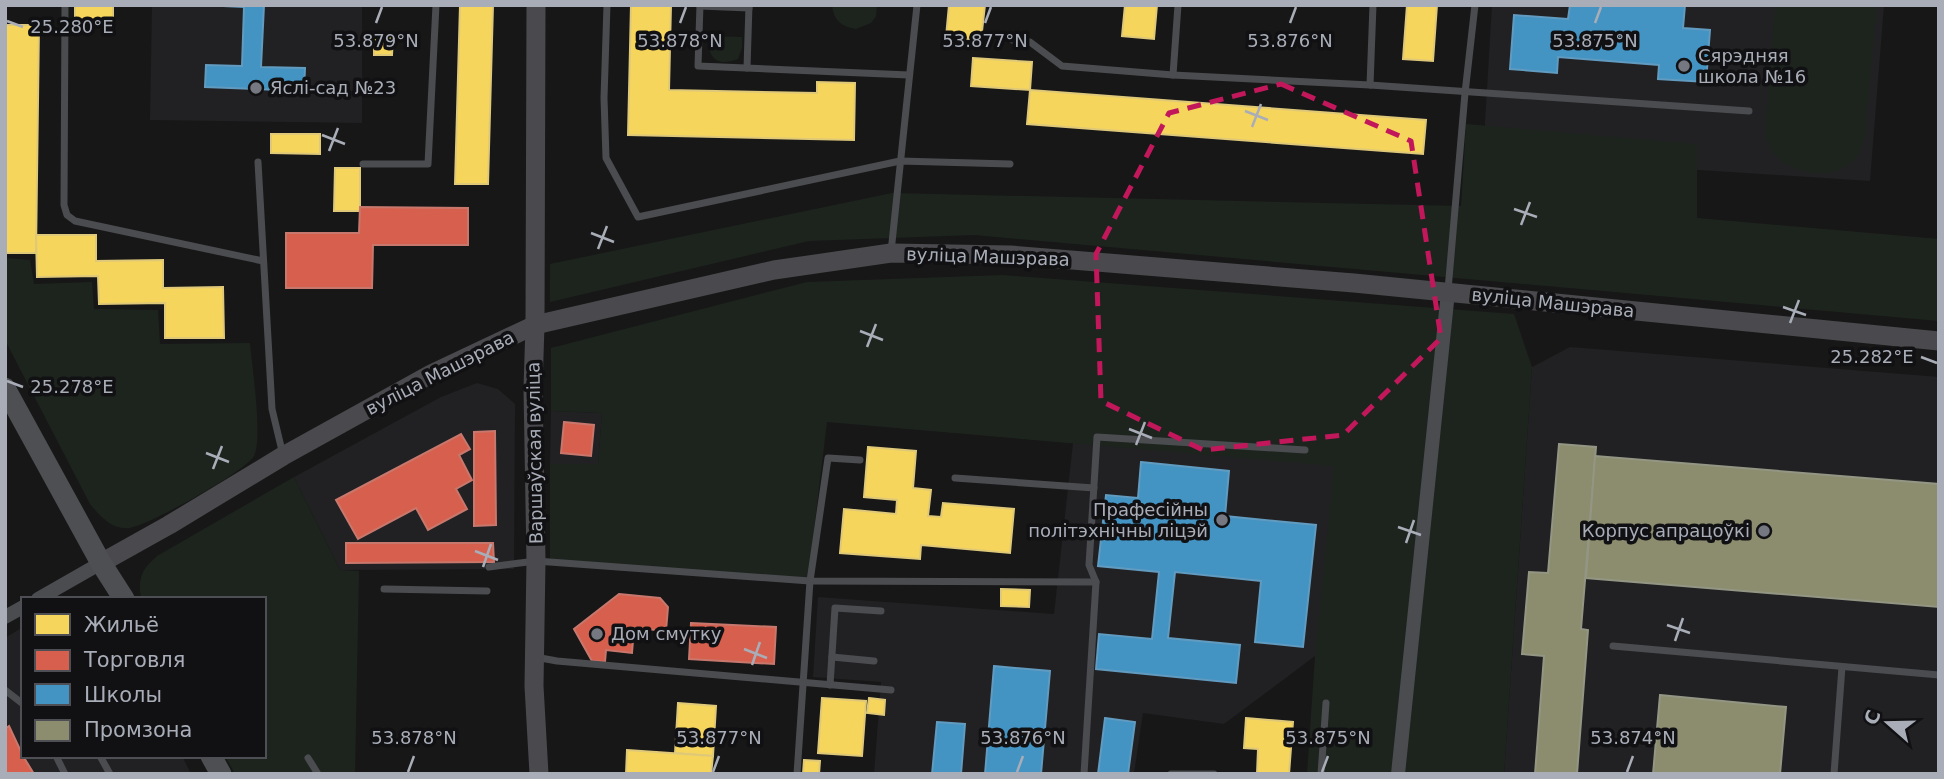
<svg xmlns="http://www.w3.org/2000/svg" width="1944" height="779" font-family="'DejaVu Sans',sans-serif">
  <rect width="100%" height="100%" fill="#171717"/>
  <!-- built -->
  <g fill="#212123">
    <polygon points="152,5 362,5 362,123 150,120"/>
    <polygon points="1492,5 1884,5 1870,181 1483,156"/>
    <polygon points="1570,347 1939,377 1939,774 1504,774 1532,367"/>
    <polygon points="477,383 498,389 515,404 514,569 340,570 294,477 441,397"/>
    <polygon points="1392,385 1368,659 1315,656 1224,724 1143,713 1134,774 874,774 881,682 813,677 818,597 1054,614 1073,443 888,427"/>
    <polygon points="551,411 602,413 598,465 550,464"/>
    <polygon points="23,627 23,756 182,756 191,774 5,774 5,638"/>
  </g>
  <!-- green -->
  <g fill="#1d241e">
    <path d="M832 5H877L876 16 871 23 856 29C842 27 833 20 832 5Z"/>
    <path d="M1775 5H1877L1864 141C1861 147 1859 156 1854 160 1832 182 1795 175 1775 155 1771 150 1768 141 1765 135Z"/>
    <path d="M707 36 742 37V48L738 59C716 67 709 59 707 36Z"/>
    <polygon points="1466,124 1697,144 1697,218 1939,239 1939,321 974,235 809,241 550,302 550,264 892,193 1461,206"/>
    <path d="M5 258 30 260 34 284 92 282 94 309 158 310 160 344 250 343C252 366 263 438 254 456 246 471 148 526 129 528 112 530 100 516 90 504L5 340Z"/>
    <polygon points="1003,275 1514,314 1532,367 1504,774 1307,774 1315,656 1334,466 827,422 808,580 550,561 550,464 598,464 602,413 551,411 551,348 807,282"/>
    <path d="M294 477 340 570 359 571 355 774H235L225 756H264V599H141C138 578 141 570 157 556Z"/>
  </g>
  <!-- homes -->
  <g fill="#f6d55c" stroke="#dfc978" stroke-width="2">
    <rect x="75" y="5" width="38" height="16"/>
    <polygon points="460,5 493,5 488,184 455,184"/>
    <polygon points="631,5 671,5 669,90 817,93 817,82 855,83 854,140 628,135"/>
    <polygon points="949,5 985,5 981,40 946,37"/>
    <polygon points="1125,5 1157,5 1154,39 1122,36"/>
    <polygon points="1407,5 1437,5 1433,61 1403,59"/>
    <polygon points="5,25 39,25 36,253 5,253"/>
    <polygon points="374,35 393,36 392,55 374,55"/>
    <polygon points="973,58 1032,62 1030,90 971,86"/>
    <polygon points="1030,90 1426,120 1423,154 1027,124"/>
    <polygon points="271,134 320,134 320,154 271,153"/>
    <polygon points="335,168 360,168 360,211 334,211"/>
    <polygon points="36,235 96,235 96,261 163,260 163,288 223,287 224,338 165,338 165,303 99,304 98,276 37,277"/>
    <polygon points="868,447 916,451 913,488 931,490 928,516 941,517 943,503 1014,509 1010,553 921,545 920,559 840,553 844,509 896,514 897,500 864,497"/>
    <polygon points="1001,589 1030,590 1029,607 1001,606"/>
    <polygon points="822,698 866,701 862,756 818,753"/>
    <polygon points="869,698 885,700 884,715 867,713"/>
    <polygon points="678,703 716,706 713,756 675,753"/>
    <polygon points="1246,718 1293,722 1289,774 1257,774 1258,749 1244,748"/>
    <polygon points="627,750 713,756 711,774 626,774"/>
    <polygon points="804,760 820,761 819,774 803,774"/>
  </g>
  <!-- shops -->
  <g fill="#d6604d" stroke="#c8776d" stroke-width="2">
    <polygon points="360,207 468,208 468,245 373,245 372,288 286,288 286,233 359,233"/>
    <polygon points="564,422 594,425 591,456 561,453"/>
    <polygon points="495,431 496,525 474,526 474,432"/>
    <polygon points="461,434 470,449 459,455 472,480 456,489 467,509 428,530 416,508 358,539 336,500"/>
    <polygon points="346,543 493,543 494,562 346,563"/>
    <polygon points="619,594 660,598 668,607 666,631 634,628 632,653 606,650 605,662 592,661 574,629"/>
    <polygon points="691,623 776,627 774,664 689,659"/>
    <polygon points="9,726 23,756 34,774 5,774 5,729"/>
  </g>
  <!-- schools -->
  <g fill="#4393c3" stroke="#619bc0" stroke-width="2">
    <polygon points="264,5 261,67 305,68 304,91 205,87 206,65 242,66 244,7 202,5"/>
    <polygon points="1570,5 1685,5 1683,28 1710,30 1706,82 1658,79 1659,65 1558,57 1557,73 1510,69 1514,15 1568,19"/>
    <polygon points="1141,462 1229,471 1225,516 1316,525 1303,647 1255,642 1261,581 1175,572 1168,638 1240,645 1236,683 1096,669 1099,634 1152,639 1159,572 1098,566 1106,495 1138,498"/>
    <polygon points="994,666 1050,671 1041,774 985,774"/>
    <polygon points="1105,718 1135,722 1128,774 1098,774"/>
    <polygon points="937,722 965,724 961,774 932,774"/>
  </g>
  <!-- industry -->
  <g fill="#8c8c6e" stroke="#949684" stroke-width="2">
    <polygon points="1559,444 1596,447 1581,629 1588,630 1577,774 1535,774 1544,656 1522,654 1529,572 1548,573"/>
    <polygon points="1595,456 1939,484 1939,607 1586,578"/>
    <polygon points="1660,695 1786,707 1780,774 1653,774"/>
  </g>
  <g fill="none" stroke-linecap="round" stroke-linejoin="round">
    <!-- lane -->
    <g stroke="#4b4c50" stroke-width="7">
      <polyline points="65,5 64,205 67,215 75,221 263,261"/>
      <polyline points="607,5 604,98 606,158 638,217 900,161 1010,164"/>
      <polyline points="700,5 698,66 909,75"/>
      <polyline points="700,6 749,8"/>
      <polyline points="1012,40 1030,42 1062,66 1173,75 1370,85 1749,111"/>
      <polyline points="747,68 749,5"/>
      <polyline points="1173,75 1178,5"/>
      <polyline points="1370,85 1373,5"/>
      <polyline points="258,162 272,409 283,455"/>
      <polyline points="363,164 428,164 436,5"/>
      <polyline points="891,252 917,5"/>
      <polyline points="1448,290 1465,93 1475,5"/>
      <polyline points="955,478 1094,488"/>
      <polyline points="489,567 536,561 810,581 1096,582"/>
      <polyline points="384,589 487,591"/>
      <polyline points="1613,646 1939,675"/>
      <polyline points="535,657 557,661 891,690"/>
      <polyline points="832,657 874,661"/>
      <polyline points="830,685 835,608 881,611"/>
      <polyline points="5,690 23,704"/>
      <polyline points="56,756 65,774"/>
      <polyline points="100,756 110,774"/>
      <polyline points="308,758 318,774"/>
      <polyline points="797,774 810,581 828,458 860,460"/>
      <polyline points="1084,774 1096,582 1089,565 1097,437 1305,450"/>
      <polyline points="1171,774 1214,774"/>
      <polyline points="1321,774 1326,703"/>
      <polyline points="1834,774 1842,667"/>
    </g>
    <!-- street -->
    <g stroke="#4b4c50" stroke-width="14">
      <polyline points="38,599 101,563"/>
      <polyline points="5,617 23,607"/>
      <polyline points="1398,774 1448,292"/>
    </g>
    <!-- secondary -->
    <g stroke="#4a4a4e" stroke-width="19">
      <polyline points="536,5 535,325 533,388 536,561 534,686 539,774"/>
      <polyline points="101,563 169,525 283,456 431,374 535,325 774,270 891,253 1010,255 1354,283 1939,341"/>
    </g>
    <!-- primary -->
    <g stroke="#4d4f52" stroke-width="21">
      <polyline points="5,388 101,563 124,599"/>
      <polyline points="211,756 221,774"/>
    </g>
  </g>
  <!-- marked area -->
  <path fill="none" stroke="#c2185b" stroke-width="5" stroke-dasharray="14 9" stroke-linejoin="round" d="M1281 84 1411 141 1441 338 1343 435 1203 450 1101 401 1096 254 1169 113Z"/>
  <!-- ticks -->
  <path fill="none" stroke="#a8adb8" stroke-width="2.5" d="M7 21 23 27M376 23 382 7M680 23 686 7M985 23 991 7M1290 23 1296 7M1595 23 1601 7M1245 111 1268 120M1252 127 1261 104M322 135 345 144M329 151 338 128M1514 209 1537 217M1521 225 1530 202M591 233 614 242M598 249 607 226M1783 307 1806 315M1790 323 1799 300M860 331 883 340M867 347 876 324M1921 357 1937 363M7 381 23 387M1129 429 1152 438M1136 445 1145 422M206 453 229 462M213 469 222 446M1398 527 1421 535M1406 543 1414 520M475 551 498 560M483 567 491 544M1667 625 1690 633M1675 641 1683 618M744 649 767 658M752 665 760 642M408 772 414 756M713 772 719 756M1017 772 1023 756M1322 772 1328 756M1627 772 1633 756"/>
  <!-- markers -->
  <g fill="#757880" stroke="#111113" stroke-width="2.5">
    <circle cx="1684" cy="66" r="7"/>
    <circle cx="256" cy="88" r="7"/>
    <circle cx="1222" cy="520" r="7"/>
    <circle cx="1764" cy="531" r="7"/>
    <circle cx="597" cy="634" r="7"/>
  </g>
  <g text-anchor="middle" stroke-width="7" stroke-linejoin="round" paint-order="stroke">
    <!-- poi labels -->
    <g font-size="18" fill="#a8adb8" stroke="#111113" text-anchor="start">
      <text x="1698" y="62">Сярэдняя<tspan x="1698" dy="21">школа №16</tspan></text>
      <text x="270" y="94">Яслі-сад №23</text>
      <text x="1208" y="516" text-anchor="end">Прафесійны<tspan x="1208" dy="21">політэхнічны ліцэй</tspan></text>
      <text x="1750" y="537" text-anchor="end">Корпус апрацоўкі</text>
      <text x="611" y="640">Дом смутку</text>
    </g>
    <!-- street labels -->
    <g font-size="18" fill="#a8adb8" stroke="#111113">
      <text transform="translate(988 257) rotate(2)" y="6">вуліца Машэрава</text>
      <text transform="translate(1553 303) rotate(6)" y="6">вуліца Машэрава</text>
      <text transform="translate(440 373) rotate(-27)" y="6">вуліца Машэрава</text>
      <text transform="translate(535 453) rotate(-91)" y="6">Варшаўская вуліца</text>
    </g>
  </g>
  <g font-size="18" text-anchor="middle" fill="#a8adb8" stroke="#111113" stroke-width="7" stroke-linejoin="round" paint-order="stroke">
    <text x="72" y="33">25.280°E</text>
    <text x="376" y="47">53.879°N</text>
    <text x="680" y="47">53.878°N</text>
    <text x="985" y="47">53.877°N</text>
    <text x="1290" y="47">53.876°N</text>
    <text x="1595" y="47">53.875°N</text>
    <text x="1872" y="363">25.282°E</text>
    <text x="72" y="393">25.278°E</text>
    <text x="414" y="744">53.878°N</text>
    <text x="719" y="744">53.877°N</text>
    <text x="1023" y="744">53.876°N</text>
    <text x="1328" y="744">53.875°N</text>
    <text x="1633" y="744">53.874°N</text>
  </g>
  <!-- border -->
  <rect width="1944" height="779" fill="none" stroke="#a8adb8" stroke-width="14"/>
  <!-- legend -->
  <rect x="21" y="597" width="245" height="161" fill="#111113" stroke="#4d4f55" stroke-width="2"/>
  <rect x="35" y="614" width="35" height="21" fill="#f6d55c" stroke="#4d4f55" stroke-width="2"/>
  <text x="84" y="632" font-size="21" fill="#a8adb8">Жильё</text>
  <rect x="35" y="650" width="35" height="21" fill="#d6604d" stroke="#4d4f55" stroke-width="2"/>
  <text x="84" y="667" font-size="21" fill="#a8adb8">Торговля</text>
  <rect x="35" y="684" width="35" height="21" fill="#4393c3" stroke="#4d4f55" stroke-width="2"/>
  <text x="84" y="702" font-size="21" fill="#a8adb8">Школы</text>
  <rect x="35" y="720" width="35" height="21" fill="#8c8c6e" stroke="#4d4f55" stroke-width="2"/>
  <text x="84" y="737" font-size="21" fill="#a8adb8">Промзона</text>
  <!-- north arrow -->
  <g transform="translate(1888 723) rotate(290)" stroke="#111113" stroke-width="5" paint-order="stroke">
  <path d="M0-5L12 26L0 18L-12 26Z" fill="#a8adb8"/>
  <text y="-10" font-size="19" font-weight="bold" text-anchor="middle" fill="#a8adb8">С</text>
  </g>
</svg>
